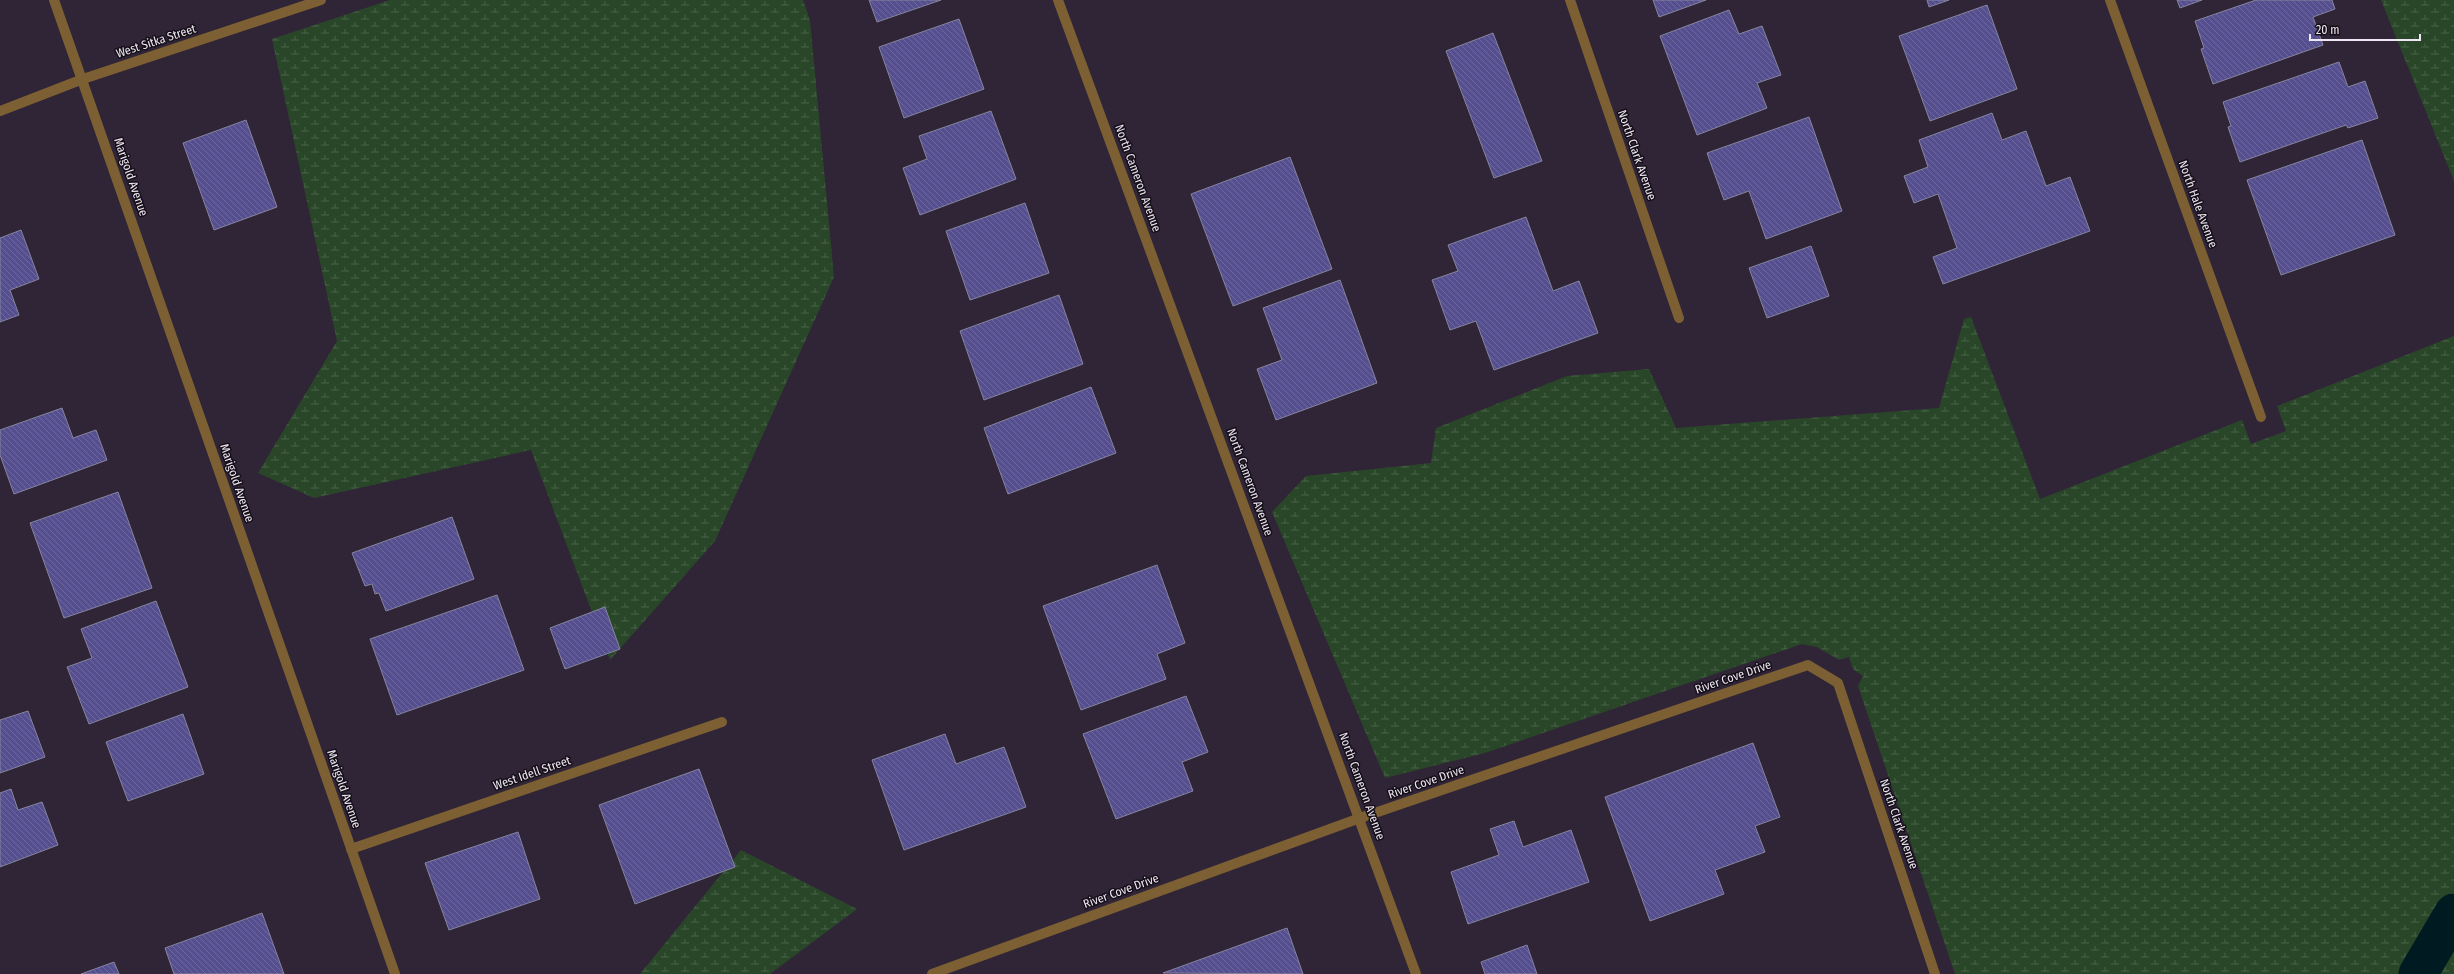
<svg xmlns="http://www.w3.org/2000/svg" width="2454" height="974" font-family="'Fira Sans Condensed',sans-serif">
  <defs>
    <pattern id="wetland-marsh" width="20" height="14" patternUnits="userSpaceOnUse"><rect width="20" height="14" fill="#294728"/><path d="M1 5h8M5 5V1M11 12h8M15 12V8" fill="none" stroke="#486248"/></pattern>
    <pattern id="building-back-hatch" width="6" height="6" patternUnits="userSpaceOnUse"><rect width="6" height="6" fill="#554f8f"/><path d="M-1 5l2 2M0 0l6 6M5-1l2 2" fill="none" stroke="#6e689f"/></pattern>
  </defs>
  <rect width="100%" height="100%" fill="#302437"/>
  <!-- wetland -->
  <g fill="url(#wetland-marsh)">
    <polygon points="390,0 803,0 810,20 834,277 715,541 610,660 531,450 314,498 258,473 337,341 272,39"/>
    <polygon points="2381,0 2454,0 2454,181"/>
    <polygon points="1971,317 2040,499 2242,420 2251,444 2286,431 2277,406 2454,336 2454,974 1955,974 1858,686 1863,676 1853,669 1849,657 1839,660 1817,647 1802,644 1485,753 1385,778 1272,512 1306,476 1431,463 1436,428 1567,376 1649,369 1676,428 1939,408 1964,319"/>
    <polygon points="741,850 857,909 770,974 640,974"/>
  </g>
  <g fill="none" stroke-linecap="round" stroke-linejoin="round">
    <!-- canal -->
    <polyline stroke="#001a22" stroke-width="39" points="2418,974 2454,913"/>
  </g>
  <!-- building -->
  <g fill="url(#building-back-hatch)" stroke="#85859d">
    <polygon points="869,0 941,0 877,22"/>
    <polygon points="1653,0 1706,0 1659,17"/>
    <polygon points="1927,0 1949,0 1929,7"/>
    <polygon points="2177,0 2202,0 2180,8"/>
    <polygon points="2256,0 2332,0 2335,9 2313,17 2323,45 2213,84 2201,49 2204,48 2195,21"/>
    <polygon points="1987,5 2017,89 1930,121 1899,36"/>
    <polygon points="1729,10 1739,34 1762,26 1781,75 1757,83 1767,108 1697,135 1660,36"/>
    <polygon points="959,19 984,89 904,118 879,47"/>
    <polygon points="1493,33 1542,161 1494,178 1446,51"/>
    <polygon points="2339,62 2348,87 2365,81 2378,118 2348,128 2346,125 2240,162 2228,127 2231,126 2223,102"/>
    <polygon points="991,111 1016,179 920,215 903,168 927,159 919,136"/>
    <polygon points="1992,113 2002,140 2026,131 2046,186 2070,177 2090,231 1943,284 1933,257 1957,248 1938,194 1914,203 1904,176 1928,167 1919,140"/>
    <polygon points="1809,117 1842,211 1766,239 1749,191 1724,200 1707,153"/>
    <polygon points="246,120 277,207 214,230 183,143"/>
    <polygon points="2362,140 2395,235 2281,275 2247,180"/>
    <polygon points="1290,157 1332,269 1233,306 1191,194"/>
    <polygon points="1025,203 1049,273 970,300 946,231"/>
    <polygon points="1526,217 1553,291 1579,281 1598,333 1494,370 1476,321 1450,330 1432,280 1458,271 1448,245"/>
    <polygon points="21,230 39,279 10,290 19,315 0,322 0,238"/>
    <polygon points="1811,246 1829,296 1767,318 1749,268"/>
    <polygon points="1340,280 1377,383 1276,420 1257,369 1282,360 1263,308"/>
    <polygon points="1059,295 1083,364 984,400 960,331"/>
    <polygon points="1091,387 1116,453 1008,494 984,428"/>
    <polygon points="62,408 73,438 96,430 107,460 14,494 0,455 0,430"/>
    <polygon points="118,492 152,588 64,618 30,523"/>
    <polygon points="452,517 474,579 386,611 379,593 375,594 372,584 365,586 352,553"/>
    <polygon points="1157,565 1185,643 1157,654 1166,679 1081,710 1043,606"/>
    <polygon points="497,595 524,670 397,715 370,639"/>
    <polygon points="156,601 188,687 89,724 67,667 92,658 81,629"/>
    <polygon points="605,607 620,649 565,669 550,628"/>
    <polygon points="1186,696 1208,752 1182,762 1193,791 1116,819 1083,734"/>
    <polygon points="28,711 45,757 0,773 0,720"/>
    <polygon points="183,714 204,774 128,801 106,742"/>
    <polygon points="945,734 956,764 1004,747 1026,807 904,850 872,760"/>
    <polygon points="1753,743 1780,817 1755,826 1765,852 1715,870 1724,894 1650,921 1605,797"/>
    <polygon points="699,769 735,867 635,904 599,805"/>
    <polygon points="11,789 18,810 42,802 58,845 0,867 0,793"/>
    <polygon points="1514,821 1523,847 1571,830 1589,882 1468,924 1451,872 1499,855 1490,829"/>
    <polygon points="518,832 540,899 449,930 425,863"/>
    <polygon points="262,913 284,974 174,974 165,948"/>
    <polygon points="1287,928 1303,974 1163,973"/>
    <polygon points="1527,945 1537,974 1485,974 1481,962"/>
    <polygon points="114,962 119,974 81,974"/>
  </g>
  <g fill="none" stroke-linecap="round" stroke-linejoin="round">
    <!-- minor -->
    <g stroke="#7c5f32" stroke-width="10">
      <polyline points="54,0 395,974"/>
      <polyline points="1058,0 1416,974"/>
      <polyline points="1570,0 1679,318"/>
      <polyline points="2110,0 2261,417"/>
      <polyline points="0,111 83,79 321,0"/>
      <polyline points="351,849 722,722"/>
      <polyline points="932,974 1360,818 1808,665 1838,683 1935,974"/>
    </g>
  </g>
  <g text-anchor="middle" stroke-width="3" stroke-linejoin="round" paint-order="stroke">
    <!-- street labels -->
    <g font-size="12" fill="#efe7f4" stroke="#151018">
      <text transform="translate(156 41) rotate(-18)" y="4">West Sitka Street</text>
      <text transform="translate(1637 155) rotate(71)" y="4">North Clark Avenue</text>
      <text transform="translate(131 177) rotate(71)" y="4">Marigold Avenue</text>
      <text transform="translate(1138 178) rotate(70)" y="4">North Cameron Avenue</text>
      <text transform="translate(2198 204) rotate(70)" y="4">North Hale Avenue</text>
      <text transform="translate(1250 482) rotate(70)" y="4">North Cameron Avenue</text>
      <text transform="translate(237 483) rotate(71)" y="4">Marigold Avenue</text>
      <text transform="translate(1733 677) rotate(-19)" y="4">River Cove Drive</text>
      <text transform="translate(532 773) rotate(-19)" y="4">West Idell Street</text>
      <text transform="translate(1426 782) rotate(-19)" y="4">River Cove Drive</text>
      <text transform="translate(1362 786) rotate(70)" y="4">North Cameron Avenue</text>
      <text transform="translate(344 789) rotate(71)" y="4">Marigold Avenue</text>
      <text transform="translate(1899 824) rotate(71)" y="4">North Clark Avenue</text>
      <text transform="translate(1121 891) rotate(-20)" y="4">River Cove Drive</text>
    </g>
  </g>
  <!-- scale -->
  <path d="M2310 34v6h110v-6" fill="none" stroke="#efe7f4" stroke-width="2"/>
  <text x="2316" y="34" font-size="12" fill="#efe7f4" stroke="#151018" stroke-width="3" paint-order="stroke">20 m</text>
</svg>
